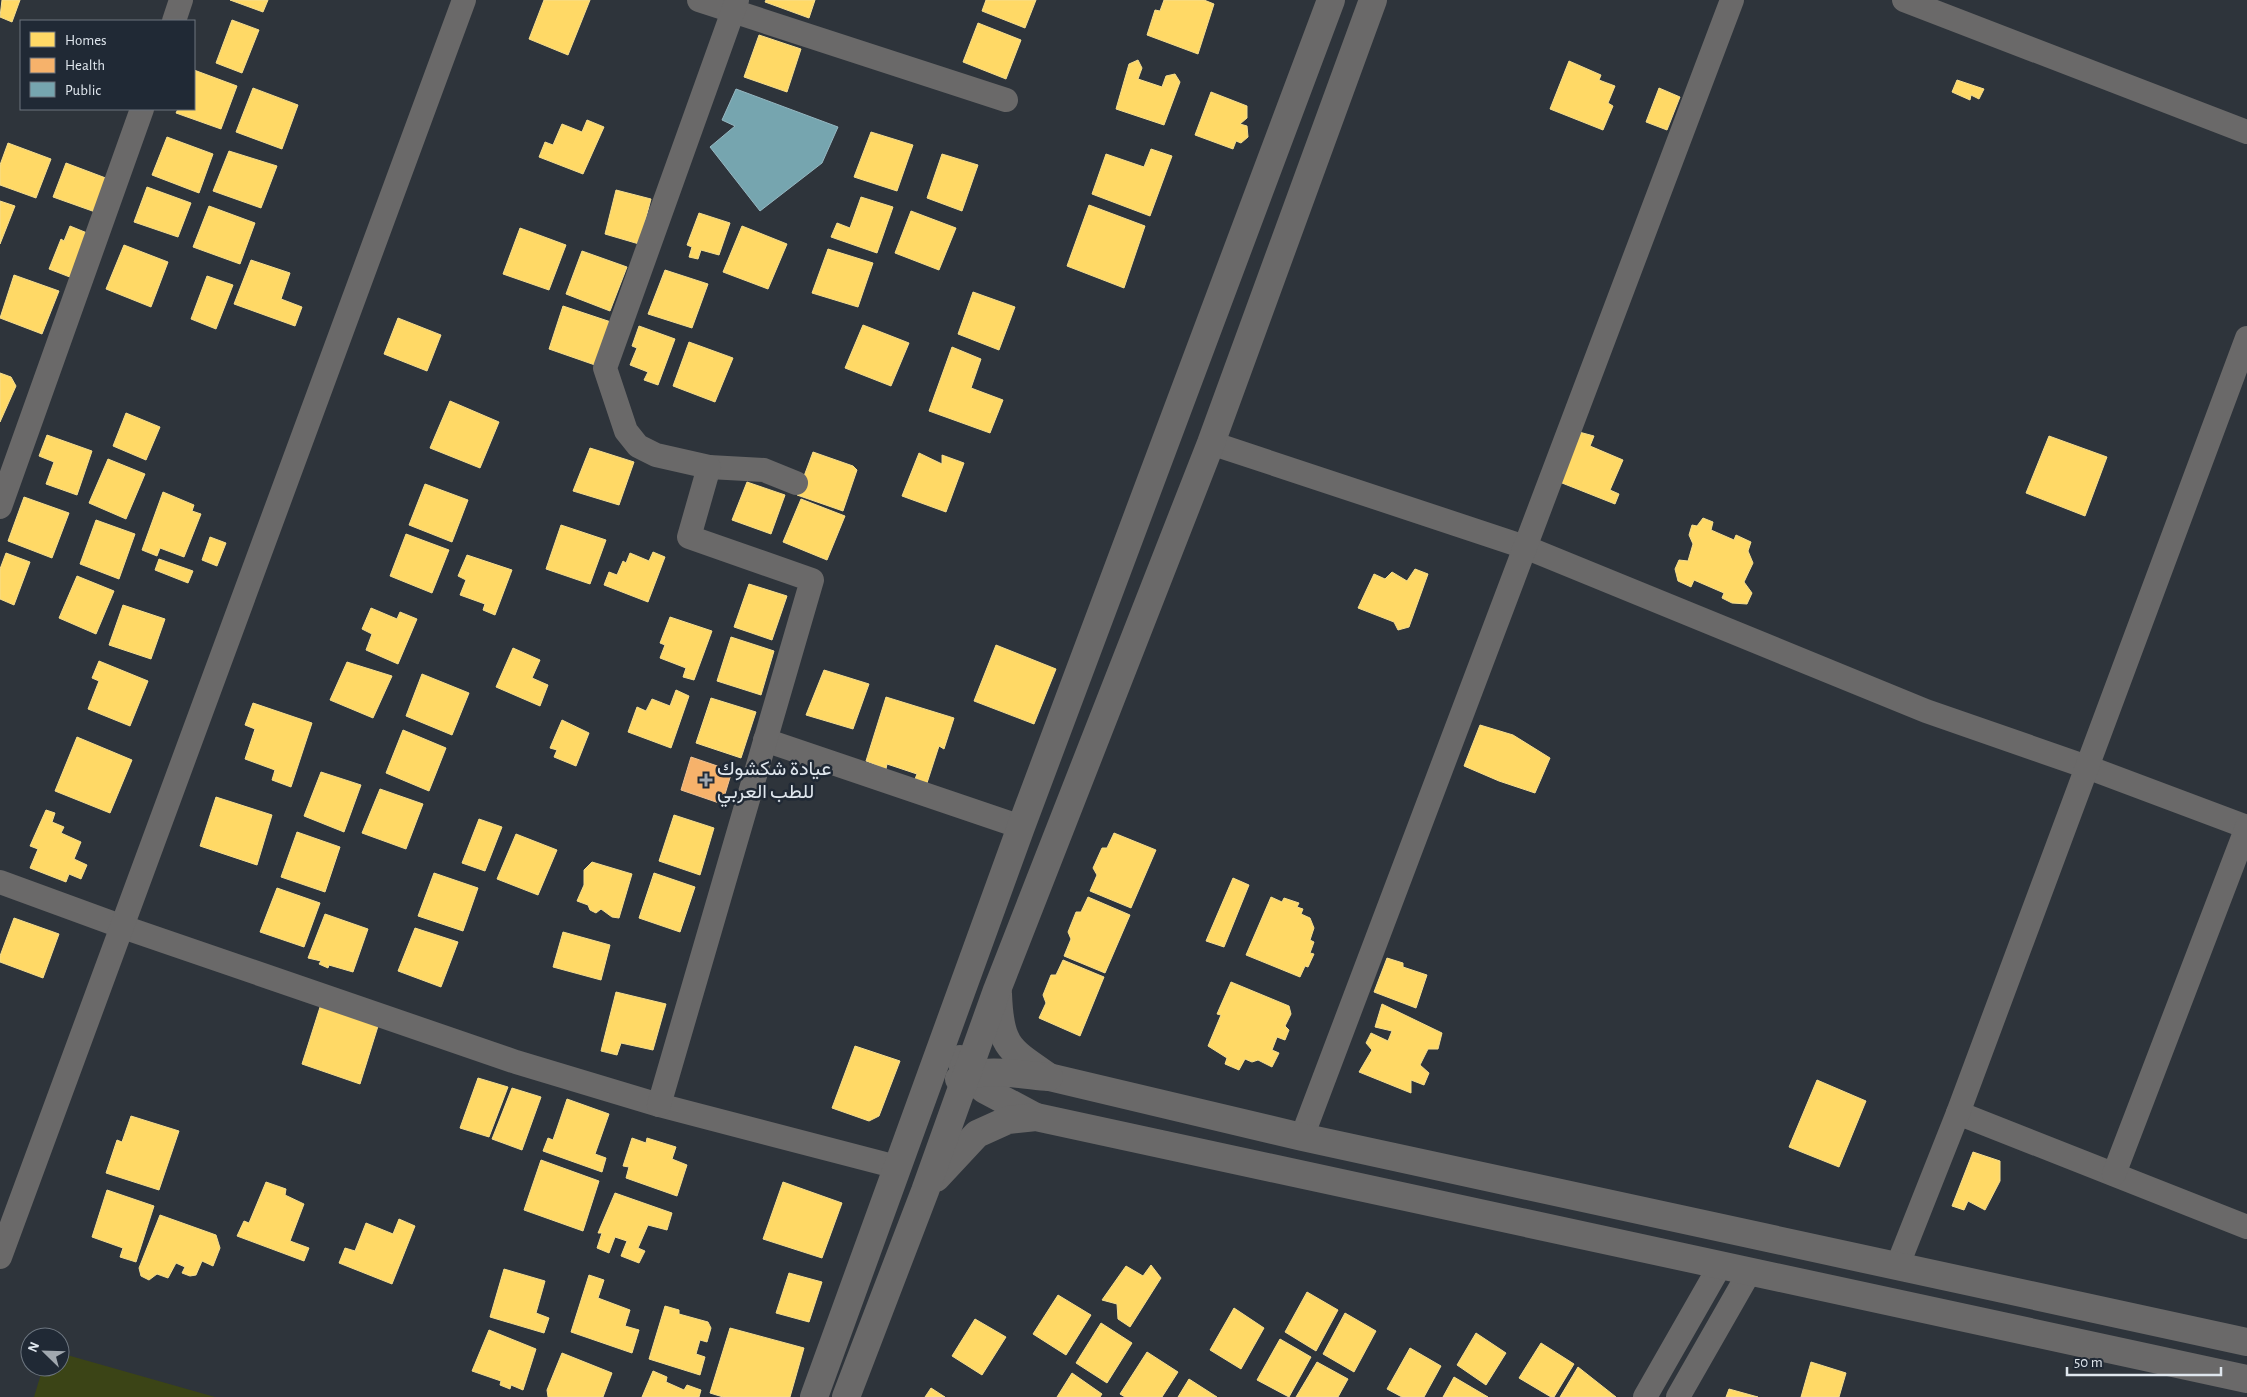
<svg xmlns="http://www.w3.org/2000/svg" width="2247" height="1397" font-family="'Alegreya Sans',Vazirmatn,sans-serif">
  <rect width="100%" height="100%" fill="#2e343b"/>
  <!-- green -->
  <polygon fill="#3b4416" points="60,1353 215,1397 34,1397 43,1367 60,1367"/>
  <!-- homes -->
  <g fill="#ffd966" stroke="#f5dd8e">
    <polygon points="2,0 20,0 12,22 0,17"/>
    <polygon points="230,0 268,0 263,12"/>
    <polygon points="544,0 590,0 568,55 529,39"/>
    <polygon points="766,0 815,0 809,18 765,2"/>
    <polygon points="986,0 1036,0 1025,28 982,11"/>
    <polygon points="1164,0 1204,0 1214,4 1198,54 1147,35 1155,10 1160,11"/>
    <polygon points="232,20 259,30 242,73 216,63"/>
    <polygon points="978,23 1021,40 1006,79 963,62"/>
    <polygon points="759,35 801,49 787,92 744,77"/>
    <polygon points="1138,60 1142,68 1138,79 1162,87 1166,76 1175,74 1180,82 1164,125 1116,109 1129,64"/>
    <polygon points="1569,61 1601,75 1599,80 1615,86 1608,103 1613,106 1603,130 1550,109"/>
    <polygon points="194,70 237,86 221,129 176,113 178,109 194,109"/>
    <polygon points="1957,80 1984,89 1979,99 1971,95 1970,100 1952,92"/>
    <polygon points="253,88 298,105 282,149 236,132"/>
    <polygon points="1659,88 1680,97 1667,130 1646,122"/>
    <polygon points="1211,92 1247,106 1247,118 1240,124 1247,126 1248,137 1241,143 1236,141 1233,149 1195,135"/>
    <polygon points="587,120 604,127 583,174 539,157 545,142 553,145 562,124 582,132"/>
    <polygon points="871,132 913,145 897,191 854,177"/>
    <polygon points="167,137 213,154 199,193 152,175"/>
    <polygon points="8,143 51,159 36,198 0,185 0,165"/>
    <polygon points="1151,149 1172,156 1150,216 1092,194 1106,154 1144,167"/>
    <polygon points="229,151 277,166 261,208 213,191"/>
    <polygon points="942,154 978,165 962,211 927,198"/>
    <polygon points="66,163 111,180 98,213 53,197"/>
    <polygon points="147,187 191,203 178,237 134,222"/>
    <polygon points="616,190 651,199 639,244 605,234"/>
    <polygon points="861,197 893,207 877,253 831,237 837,223 850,228"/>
    <polygon points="0,201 15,206 0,244"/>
    <polygon points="1089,205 1145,226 1124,288 1067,266"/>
    <polygon points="209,206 255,223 240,264 193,247"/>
    <polygon points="911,211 956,228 939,270 895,253"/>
    <polygon points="699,213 730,223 719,255 701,250 698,259 689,257 692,247 687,245"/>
    <polygon points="70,226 92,235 75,279 49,269 61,239 64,241"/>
    <polygon points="742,226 787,244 768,289 723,272"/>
    <polygon points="520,228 566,245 549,290 503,274"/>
    <polygon points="124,245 168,262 151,307 106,289"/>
    <polygon points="828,249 873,263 858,307 812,293"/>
    <polygon points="582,251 627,267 610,311 566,294"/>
    <polygon points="251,260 290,273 281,299 302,307 295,326 234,304"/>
    <polygon points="665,270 708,284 692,328 648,314"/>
    <polygon points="14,275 59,291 42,334 0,318"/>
    <polygon points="207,276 233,285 216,329 191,319"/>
    <polygon points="973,292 1015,307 999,350 958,334"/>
    <polygon points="563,306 611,322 595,365 549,349"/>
    <polygon points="398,318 441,335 427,371 384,354"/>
    <polygon points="863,325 909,343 891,386 845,368"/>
    <polygon points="639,326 675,339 658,385 644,380 648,372 630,365 637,348 632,346"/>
    <polygon points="689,342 733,358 715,402 673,386"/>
    <polygon points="952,347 981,359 971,388 1003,400 990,433 929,411"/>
    <polygon points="0,373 11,377 16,386 0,422"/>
    <polygon points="450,401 499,422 480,468 430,448"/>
    <polygon points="126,413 160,427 146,460 113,446"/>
    <polygon points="1579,432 1594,436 1590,446 1623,460 1610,490 1619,494 1615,504 1557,481"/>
    <polygon points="47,435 92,451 77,495 46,484 54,462 39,456"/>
    <polygon points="2049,436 2107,457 2085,516 2026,493"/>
    <polygon points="590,448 634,462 619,505 573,491"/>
    <polygon points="813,452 853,466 857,470 843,511 797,495"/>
    <polygon points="919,453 942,464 942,455 964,463 946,512 902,496"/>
    <polygon points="108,459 145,474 126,519 89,503"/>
    <polygon points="747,482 785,495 771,534 732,520"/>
    <polygon points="425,484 468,500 452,542 409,525"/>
    <polygon points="163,492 194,505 192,511 201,514 184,557 160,548 157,556 142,550"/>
    <polygon points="24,497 69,513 52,558 8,541"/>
    <polygon points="801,499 845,516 827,560 783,542"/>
    <polygon points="1703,518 1713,522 1711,530 1734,540 1736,535 1751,542 1748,551 1753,563 1744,582 1752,593 1747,604 1732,603 1722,598 1724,593 1694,580 1691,587 1678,581 1675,569 1679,560 1688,561 1693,544 1689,535 1692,525 1697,526"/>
    <polygon points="96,520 135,534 119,579 80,564"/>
    <polygon points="561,525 606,540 590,584 546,569"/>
    <polygon points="406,534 449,550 432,593 390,576"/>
    <polygon points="210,537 226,543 217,566 202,560"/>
    <polygon points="653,552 665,557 648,602 604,585 609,572 617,575 623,561 626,563 630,553 649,561"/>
    <polygon points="6,553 30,562 14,605 0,599 0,569"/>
    <polygon points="467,555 512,570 495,615 483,610 485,604 460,595 466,580 458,576"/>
    <polygon points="159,559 193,571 188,583 155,570"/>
    <polygon points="1415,569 1428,574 1409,627 1398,630 1394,622 1358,608 1374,574 1385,579 1392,572 1407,581"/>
    <polygon points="77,576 114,591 96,634 59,618"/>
    <polygon points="749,584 787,596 772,640 734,627"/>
    <polygon points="123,605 165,619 151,659 109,645"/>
    <polygon points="371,608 397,619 400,612 417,619 398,664 366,650 372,634 362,629"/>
    <polygon points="670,617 712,631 694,680 683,677 686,668 660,658 665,645 660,643"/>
    <polygon points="731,637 774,651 761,695 717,681"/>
    <polygon points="996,645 1056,669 1034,724 974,701"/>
    <polygon points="513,648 540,660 532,678 548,685 540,706 496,687"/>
    <polygon points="99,661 148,681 130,726 88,709 99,681 92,678"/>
    <polygon points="347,662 392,676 373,718 330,700"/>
    <polygon points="824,670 869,684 853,729 806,715"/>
    <polygon points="422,674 469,693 452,735 406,716"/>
    <polygon points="676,690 689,696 671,748 628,732 637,707 646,711 652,699 670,706"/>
    <polygon points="886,697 954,718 944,749 939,746 927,783 915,779 917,774 887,764 886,769 866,761"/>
    <polygon points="711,698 756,712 741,758 696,743"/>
    <polygon points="253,703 312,723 291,787 272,780 275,770 245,759 255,729 245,725"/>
    <polygon points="562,720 589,733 576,766 554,757 557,750 550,748"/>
    <polygon points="1480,725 1513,735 1550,758 1535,793 1499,781 1464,766"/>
    <polygon points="403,730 446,748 429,791 386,773"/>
    <polygon points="77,737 132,760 110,813 55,791"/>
    <polygon points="321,772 361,785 344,832 304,816"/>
    <polygon points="380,789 423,804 406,849 362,833"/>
    <polygon points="216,797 272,815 257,865 200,846"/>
    <polygon points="46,810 55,813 52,822 64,827 61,833 81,842 74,859 87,865 81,879 69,874 66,882 30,868 38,849 30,846"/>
    <polygon points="674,815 714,828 700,875 659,861"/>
    <polygon points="479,819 502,827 485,871 462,863"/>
    <polygon points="297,832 340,847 325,892 281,877"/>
    <polygon points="1114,833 1156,850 1131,908 1090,891 1097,875 1093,868 1102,848 1107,848"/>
    <polygon points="516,834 557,850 538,895 497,879"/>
    <polygon points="592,862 632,874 619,918 612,917 601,909 596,913 590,910 588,905 577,901 584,885 584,870"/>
    <polygon points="434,873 478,888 463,931 418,916"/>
    <polygon points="654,873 695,887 680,932 639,918"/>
    <polygon points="1233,878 1249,885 1224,947 1206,941"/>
    <polygon points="277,888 320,903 304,947 260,932"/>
    <polygon points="1088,897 1130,915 1105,973 1064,956 1071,939 1068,932 1076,912 1081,912"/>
    <polygon points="1271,897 1282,902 1284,898 1299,903 1297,907 1303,909 1301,914 1310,918 1314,928 1310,940 1314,942 1310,953 1314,954 1308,967 1305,966 1300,977 1246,955"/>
    <polygon points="325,914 368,929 353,972 329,965 328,968 319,964 321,961 308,958"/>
    <polygon points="14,918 59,934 43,978 0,962 0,956"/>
    <polygon points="415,928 458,942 441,987 398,971"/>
    <polygon points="563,932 610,945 601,980 553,967"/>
    <polygon points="1387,958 1403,963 1403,967 1427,975 1416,1008 1374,992"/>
    <polygon points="1063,960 1104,977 1080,1036 1039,1018 1046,1003 1043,995 1051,975 1056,975"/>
    <polygon points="1231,982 1289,1006 1291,1014 1285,1026 1289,1030 1285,1040 1277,1037 1272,1050 1279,1053 1272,1067 1258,1060 1252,1062 1245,1059 1239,1070 1225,1064 1227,1058 1208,1046 1221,1015 1217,1014"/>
    <polygon points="616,992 666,1004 653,1050 621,1043 617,1055 601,1051"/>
    <polygon points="321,1004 379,1023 360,1084 302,1064"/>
    <polygon points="1382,1004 1442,1033 1438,1049 1428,1049 1420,1065 1429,1073 1424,1085 1411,1080 1411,1093 1359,1072 1372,1050 1366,1043 1371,1033 1388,1041 1392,1031 1375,1027"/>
    <polygon points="855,1046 900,1061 879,1116 869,1121 832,1108"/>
    <polygon points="478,1078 508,1087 489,1137 460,1128"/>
    <polygon points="1817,1080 1866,1101 1839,1167 1789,1147"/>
    <polygon points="512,1088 541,1097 522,1150 492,1139"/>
    <polygon points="567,1099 609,1114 595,1154 606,1158 602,1172 543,1151 548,1138 553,1140"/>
    <polygon points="131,1116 179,1131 159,1190 106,1173 117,1140 122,1142"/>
    <polygon points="632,1138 646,1143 647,1138 676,1147 672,1159 687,1165 677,1196 626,1178 629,1167 623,1166"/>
    <polygon points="1973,1152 2000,1161 2000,1181 1985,1210 1968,1201 1964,1210 1952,1206"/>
    <polygon points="541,1160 599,1181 583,1231 524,1210"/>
    <polygon points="266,1182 286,1189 285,1195 304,1204 290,1241 309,1248 304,1261 237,1236 244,1221 249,1223"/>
    <polygon points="783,1182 842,1203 822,1258 763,1239"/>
    <polygon points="107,1190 154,1206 136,1262 120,1257 123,1248 92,1237"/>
    <polygon points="615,1193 672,1213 667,1230 648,1225 638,1248 645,1251 639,1263 621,1256 627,1241 615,1237 609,1253 597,1248 602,1233 598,1233"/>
    <polygon points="160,1215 216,1235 220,1248 213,1266 202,1261 196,1275 190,1276 182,1273 185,1267 176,1263 168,1278 157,1274 149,1280 141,1276 139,1268"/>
    <polygon points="399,1219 415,1226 392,1284 339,1263 345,1248 355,1251 366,1223 393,1234"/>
    <polygon points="1151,1265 1161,1278 1130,1327 1118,1319 1117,1304 1102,1300 1126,1266 1143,1276"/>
    <polygon points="504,1269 545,1281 536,1313 549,1318 544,1333 490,1317"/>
    <polygon points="789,1273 822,1282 809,1322 776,1313"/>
    <polygon points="589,1275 604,1280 598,1298 630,1310 625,1326 639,1330 632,1353 571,1332"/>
    <polygon points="1307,1292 1338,1310 1316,1351 1285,1332"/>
    <polygon points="1058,1295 1091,1315 1066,1355 1033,1334"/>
    <polygon points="665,1306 679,1310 679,1314 708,1322 711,1328 707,1342 700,1340 696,1354 705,1357 700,1375 649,1359"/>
    <polygon points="1234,1308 1264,1328 1241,1369 1210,1350"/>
    <polygon points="1345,1313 1376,1331 1354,1372 1323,1354"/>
    <polygon points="975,1319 1006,1337 982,1375 952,1356"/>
    <polygon points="1101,1323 1132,1343 1107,1383 1076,1363"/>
    <polygon points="730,1328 804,1348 790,1397 723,1397 710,1393"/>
    <polygon points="489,1330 536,1349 523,1390 511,1385 510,1389 500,1385 501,1381 472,1371"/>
    <polygon points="1476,1333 1506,1353 1486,1385 1457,1365"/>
    <polygon points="1280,1339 1311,1357 1289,1397 1257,1380"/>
    <polygon points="1541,1343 1574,1364 1554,1397 1551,1397 1519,1378"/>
    <polygon points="1410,1348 1441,1366 1424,1397 1402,1397 1387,1389"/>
    <polygon points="1147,1352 1178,1372 1162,1397 1125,1397 1120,1394"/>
    <polygon points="562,1353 612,1373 603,1397 548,1397 547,1390"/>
    <polygon points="1317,1362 1348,1379 1338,1397 1296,1397"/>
    <polygon points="1811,1362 1846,1373 1839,1397 1801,1397"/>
    <polygon points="1578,1367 1616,1397 1560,1397"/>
    <polygon points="653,1371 667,1377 666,1382 684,1390 687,1385 701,1390 699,1397 642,1397"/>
    <polygon points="1072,1373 1102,1394 1100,1397 1057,1397"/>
    <polygon points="1454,1377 1488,1397 1443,1397"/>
    <polygon points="1189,1379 1217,1397 1178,1397"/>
    <polygon points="931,1388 945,1397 925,1397"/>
    <polygon points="1729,1389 1758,1397 1726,1397"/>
  </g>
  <!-- health -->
  <polygon fill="#f6b26b" stroke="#efc292" points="691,757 732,771 722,804 681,790"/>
  <!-- public -->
  <polygon fill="#76a5af" stroke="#96b8c2" points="736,89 838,127 822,163 760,211 710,147 735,126 722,120"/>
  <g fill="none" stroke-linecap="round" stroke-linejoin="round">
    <!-- minor -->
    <g stroke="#6a6969" stroke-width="24">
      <polyline points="699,0 1006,100"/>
      <polyline points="1904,0 2247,132"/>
      <polyline points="174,21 181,0"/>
      <polyline points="1211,443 1525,547 1926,711 2087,767 2247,827"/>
      <polyline points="709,467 764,470 796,483"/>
      <polyline points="0,507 142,109"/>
      <polyline points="765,740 1021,827"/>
      <polyline points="0,882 123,927 516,1062 659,1105 897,1167"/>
      <polyline points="659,1105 812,580 689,537 709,467 656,455 638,446 626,431 605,368 737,0"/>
      <polyline points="1958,1113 2247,1227"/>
      <polyline points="1302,1137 1732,0"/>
      <polyline points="2114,1174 2247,827"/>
      <polyline points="0,1257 464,0"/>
      <polyline points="1897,1267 1958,1113 2247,338"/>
      <polyline points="1645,1397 1721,1264"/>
      <polyline points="1678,1397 1750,1271"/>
    </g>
    <!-- tertiary -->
    <g stroke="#6a6969" stroke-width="28">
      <path d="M998 994C1000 1046 1008 1049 1049 1077L1302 1137 2247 1342"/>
      <polyline points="960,1059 967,1075 985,1090 1036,1117"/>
      <path d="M959 1079C984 1067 1022 1075 1049 1077"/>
      <polyline points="936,1178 977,1134 1008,1120 1036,1117 2247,1379"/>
      <polyline points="814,1397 1021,827 1331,0"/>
      <polyline points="846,1397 925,1191 997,990 1211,443 1373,0"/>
    </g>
  </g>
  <!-- markers -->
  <path fill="#a1a8af" stroke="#202935" stroke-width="2" d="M703.5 772.5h5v5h5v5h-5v5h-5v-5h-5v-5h5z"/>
  <g text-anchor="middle" stroke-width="5" stroke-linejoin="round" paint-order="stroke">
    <!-- poi labels -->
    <g font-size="20" fill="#dfe6ed" stroke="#202935" text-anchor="start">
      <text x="717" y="775">عيادة شكشوك<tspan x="717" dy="23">للطب العربي</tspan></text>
    </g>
  </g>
  <!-- legend -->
  <rect x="20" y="20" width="175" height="90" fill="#202935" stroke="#6c757f"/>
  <rect x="30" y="32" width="25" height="15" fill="#ffd966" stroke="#6c757f"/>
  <text x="65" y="45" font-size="15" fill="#dfe6ed">Homes</text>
  <rect x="30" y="58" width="25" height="15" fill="#f6b26b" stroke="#6c757f"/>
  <text x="65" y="70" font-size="15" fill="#dfe6ed">Health</text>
  <rect x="30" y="82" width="25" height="15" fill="#76a5af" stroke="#6c757f"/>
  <text x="65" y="95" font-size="15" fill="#dfe6ed">Public</text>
  <!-- north arrow -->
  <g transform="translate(45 1352) rotate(293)"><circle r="24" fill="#202935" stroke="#6c757f"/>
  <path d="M0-4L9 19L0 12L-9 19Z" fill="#a1a8af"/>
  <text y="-8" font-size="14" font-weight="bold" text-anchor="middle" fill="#dfe6ed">N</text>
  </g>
  <!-- scale -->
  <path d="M2067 1367v8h154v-8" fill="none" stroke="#dfe6ed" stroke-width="2.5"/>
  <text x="2074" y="1367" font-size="15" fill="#dfe6ed" stroke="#202935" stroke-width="4" paint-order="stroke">50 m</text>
</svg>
